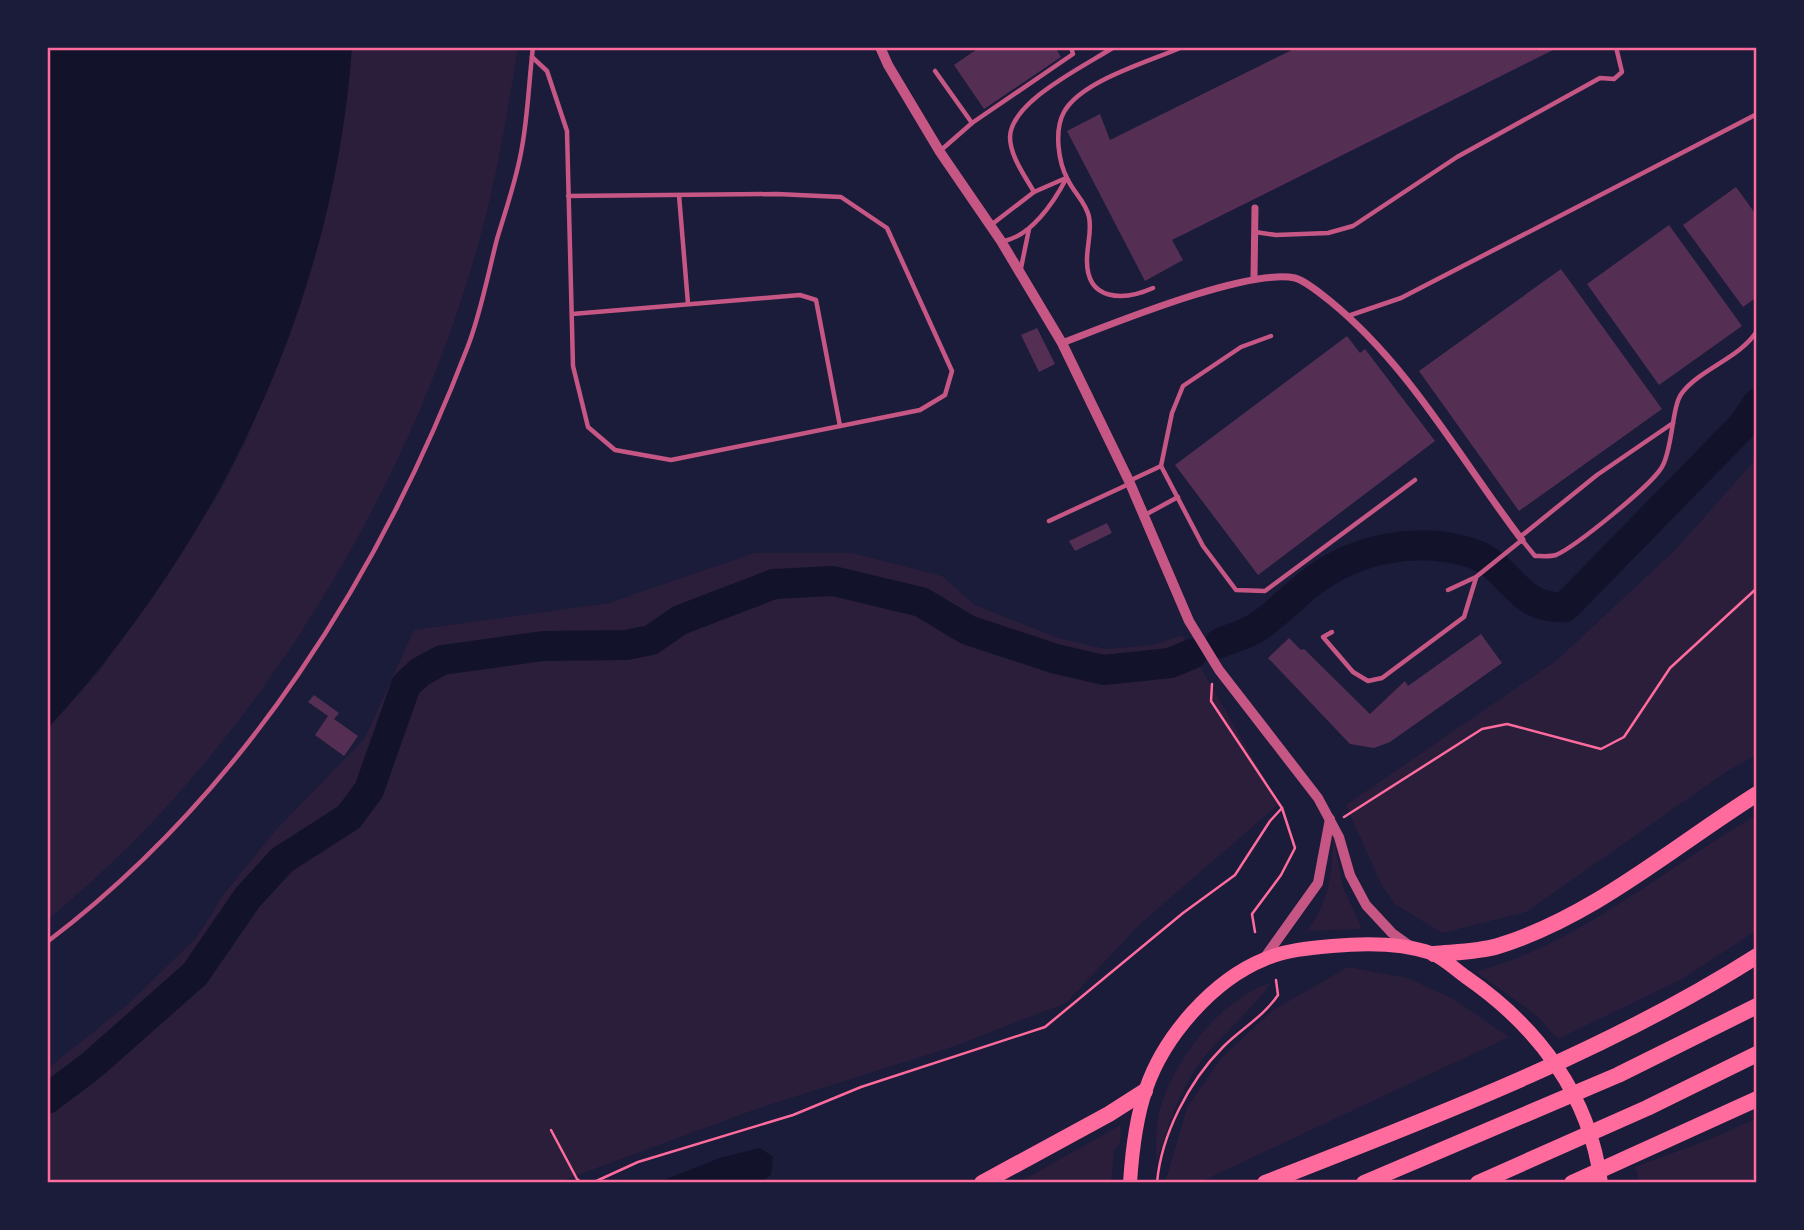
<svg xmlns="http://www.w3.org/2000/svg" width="1804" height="1230" font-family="'Roboto Condensed',sans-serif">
  <rect width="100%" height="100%" fill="#1b1b3a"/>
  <!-- green -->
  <g fill="#2a1e3b">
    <path d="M352 47H518C507 115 496 183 477 249 407 497 248 757 47 920V729L101 669 218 495 245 442 290 334 322 231Z"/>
    <polygon points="1757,458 1757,755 1729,770 1526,912 1442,933 1395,904 1381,884 1346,805 1557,660 1675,550"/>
    <polygon points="754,553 852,553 942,576 975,605 1061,639 1106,649 1154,645 1182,635 1279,804 1140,924 1066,1003 952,1047 759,1108 556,1183 47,1183 47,1069 127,1005 197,937 224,894 276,830 365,738 414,630 609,603"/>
    <path d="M1757 815V930L1682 979 1558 1039 1535 1014 1476 972C1583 942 1663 869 1757 815Z"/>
    <path d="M1333 836 1343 888 1361 926 1359 929 1307 931C1329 903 1333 871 1333 836Z"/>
    <polygon points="1348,967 1408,978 1455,1000 1509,1037 1198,1183 1165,1183 1187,1108 1221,1058 1273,1010"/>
    <path d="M1271 983C1252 1009 1230 1028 1209 1051 1181 1083 1169 1124 1156 1163 1157 1146 1155 1125 1160 1109 1174 1060 1221 998 1271 983Z"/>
    <polygon points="1757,1118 1757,1177 1742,1183 1640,1183 1635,1167 1713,1138"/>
    <polygon points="1121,1125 1120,1143 1114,1150 1111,1183 1018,1183"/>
  </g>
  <!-- water -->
  <g fill="#12122b">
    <path d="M47 47H352C334 302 219 542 47 729Z"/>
    <polygon points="760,1148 773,1157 771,1175 759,1183 656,1183 720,1158"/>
  </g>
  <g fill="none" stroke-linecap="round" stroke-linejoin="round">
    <!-- river -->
    <g stroke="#12122b" stroke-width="30">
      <path d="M1220 643C1232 638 1248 634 1259 626 1278 613 1294 595 1313 581 1357 548 1418 536 1471 553 1511 565 1515 610 1565 607L1743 425 1757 404"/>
      <polyline points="47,1099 92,1065 195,974 248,897 282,860 349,817 369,790 406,685 420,672 442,660 543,646 626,645 651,640 680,620 774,584 833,581 921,602 968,630 1056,659 1104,670 1170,663 1192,654"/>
    </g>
  </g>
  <!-- building -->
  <g fill="#542f53">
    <polygon points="980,47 1055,47 1061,57 984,109 954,65"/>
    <polygon points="1298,47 1559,47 1172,240 1183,260 1145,281 1067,131 1100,114 1110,140"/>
    <polygon points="1736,187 1757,216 1757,297 1743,307 1683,225"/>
    <polygon points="1669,225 1742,326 1659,385 1587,284"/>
    <polygon points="1561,269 1662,409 1519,511 1419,371"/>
    <polygon points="1037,328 1055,364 1039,372 1021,335"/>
    <polygon points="1347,336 1360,353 1365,349 1435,441 1258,575 1175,465"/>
    <polygon points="1107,523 1112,533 1075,551 1069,541"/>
    <polygon points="1481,634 1502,663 1390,742 1374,748 1350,744 1268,658 1289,638 1301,650 1304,649 1370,714 1405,681 1408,686"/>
    <polygon points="314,695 339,713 334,719 358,736 344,756 315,735 328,716 308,702"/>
  </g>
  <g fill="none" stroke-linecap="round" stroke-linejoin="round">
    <!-- path -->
    <g stroke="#ff6b9d" stroke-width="2.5">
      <polyline points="1212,684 1211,701 1282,808 1295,848 1281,875 1252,914 1255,932"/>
      <polyline points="1344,817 1482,729 1507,724 1601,749 1624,737 1670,668 1757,588"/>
      <polyline points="551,1130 577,1179 582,1183"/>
      <polyline points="592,1183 638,1162 793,1115 861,1087 1045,1027 1183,913 1235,875 1270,821 1282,808"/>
      <path d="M1157 1183C1161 1135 1189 1081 1223 1047 1241 1029 1264 1016 1278 995L1276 980"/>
    </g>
    <!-- service -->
    <g stroke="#c65784" stroke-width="4.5">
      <polyline points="532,57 547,71 567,131 573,366 588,427 615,450 671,460 920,410 945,395 952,371 887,228 841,197 777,194 568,196"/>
      <polyline points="935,71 972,123"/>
      <polyline points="940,151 972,123 1073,54 1071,47"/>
      <path d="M1034 192C1025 176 1010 156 1010 137 1011 101 1085 66 1114 47"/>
      <polyline points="679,195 688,304"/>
      <polyline points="991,225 1034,192 1066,178"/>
      <polyline points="1255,232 1276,235 1328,233 1353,226 1457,157 1600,78 1614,79 1622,72 1616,47"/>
      <path d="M1002 241C1030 238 1054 202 1066 179"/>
      <polyline points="1021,268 1029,229"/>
      <path d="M1153 288C1124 301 1086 302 1087 259 1087 245 1092 231 1089 217 1086 202 1074 193 1068 180 1058 162 1054 130 1064 112 1081 81 1148 62 1180 48"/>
      <polyline points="572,314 800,295 816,300 840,426"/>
      <polyline points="1348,316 1401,298 1757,114"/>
      <polyline points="1271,336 1241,347 1183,386 1172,413 1161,466 1203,546 1236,590 1265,591 1415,480"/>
      <polyline points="1129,481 1161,466"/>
      <polyline points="1145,515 1178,497"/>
      <polyline points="1049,521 1129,484"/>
      <polyline points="1520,537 1597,475 1673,423"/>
      <path d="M1448 590 1476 577 1522 540 1535 556C1541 556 1550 557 1556 555 1576 546 1655 483 1663 465 1673 445 1672 405 1682 393 1700 369 1740 358 1757 331"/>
      <polyline points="1332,632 1323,637 1353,672 1368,681 1382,678 1464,617 1476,578"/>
      <path d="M47 942C244 793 381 574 468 346 481 312 488 274 497 239 506 209 517 178 522 147 528 114 529 80 533 47"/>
    </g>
    <!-- minor -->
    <g stroke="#c65784" stroke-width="7">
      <polyline points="1254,277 1255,208"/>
      <path d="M1062 343C1112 324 1248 268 1295 278 1306 281 1321 294 1330 301 1410 366 1460 459 1522 540"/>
    </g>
    <!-- tertiary -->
    <g stroke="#c65784" stroke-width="10">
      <polyline points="880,47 888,65 940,152 1001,241 1062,343 1129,481 1189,621 1219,670 1318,798 1339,837 1350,875 1366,905 1392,933 1410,946"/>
      <polyline points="1263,960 1318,883 1330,819"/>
    </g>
    <!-- trunk -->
    <path stroke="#ff6b9d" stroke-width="14" d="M1130 1183C1132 1152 1136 1118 1146 1089 1164 1036 1213 980 1265 959 1286 950 1309 948 1332 946 1363 943 1402 943 1431 953 1444 958 1456 970 1466 977 1537 1026 1590 1095 1601 1183"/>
    <!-- motorway -->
    <g stroke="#ff6b9d" stroke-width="16">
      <path d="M1434 954C1455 952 1478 952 1498 946 1593 917 1674 846 1757 794"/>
      <polyline points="982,1183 1109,1114 1145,1091"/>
      <path d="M1265 1183C1429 1119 1608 1051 1757 956"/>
      <polyline points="1364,1183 1618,1075 1757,1006"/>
      <polyline points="1478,1183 1647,1108 1757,1054"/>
      <polyline points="1572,1183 1757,1099"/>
    </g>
  </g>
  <!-- border -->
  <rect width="1804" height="1230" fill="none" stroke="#1b1b3a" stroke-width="98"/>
  <rect x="49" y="49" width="1706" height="1132" fill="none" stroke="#ff6b9d" stroke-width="2.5"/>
</svg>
